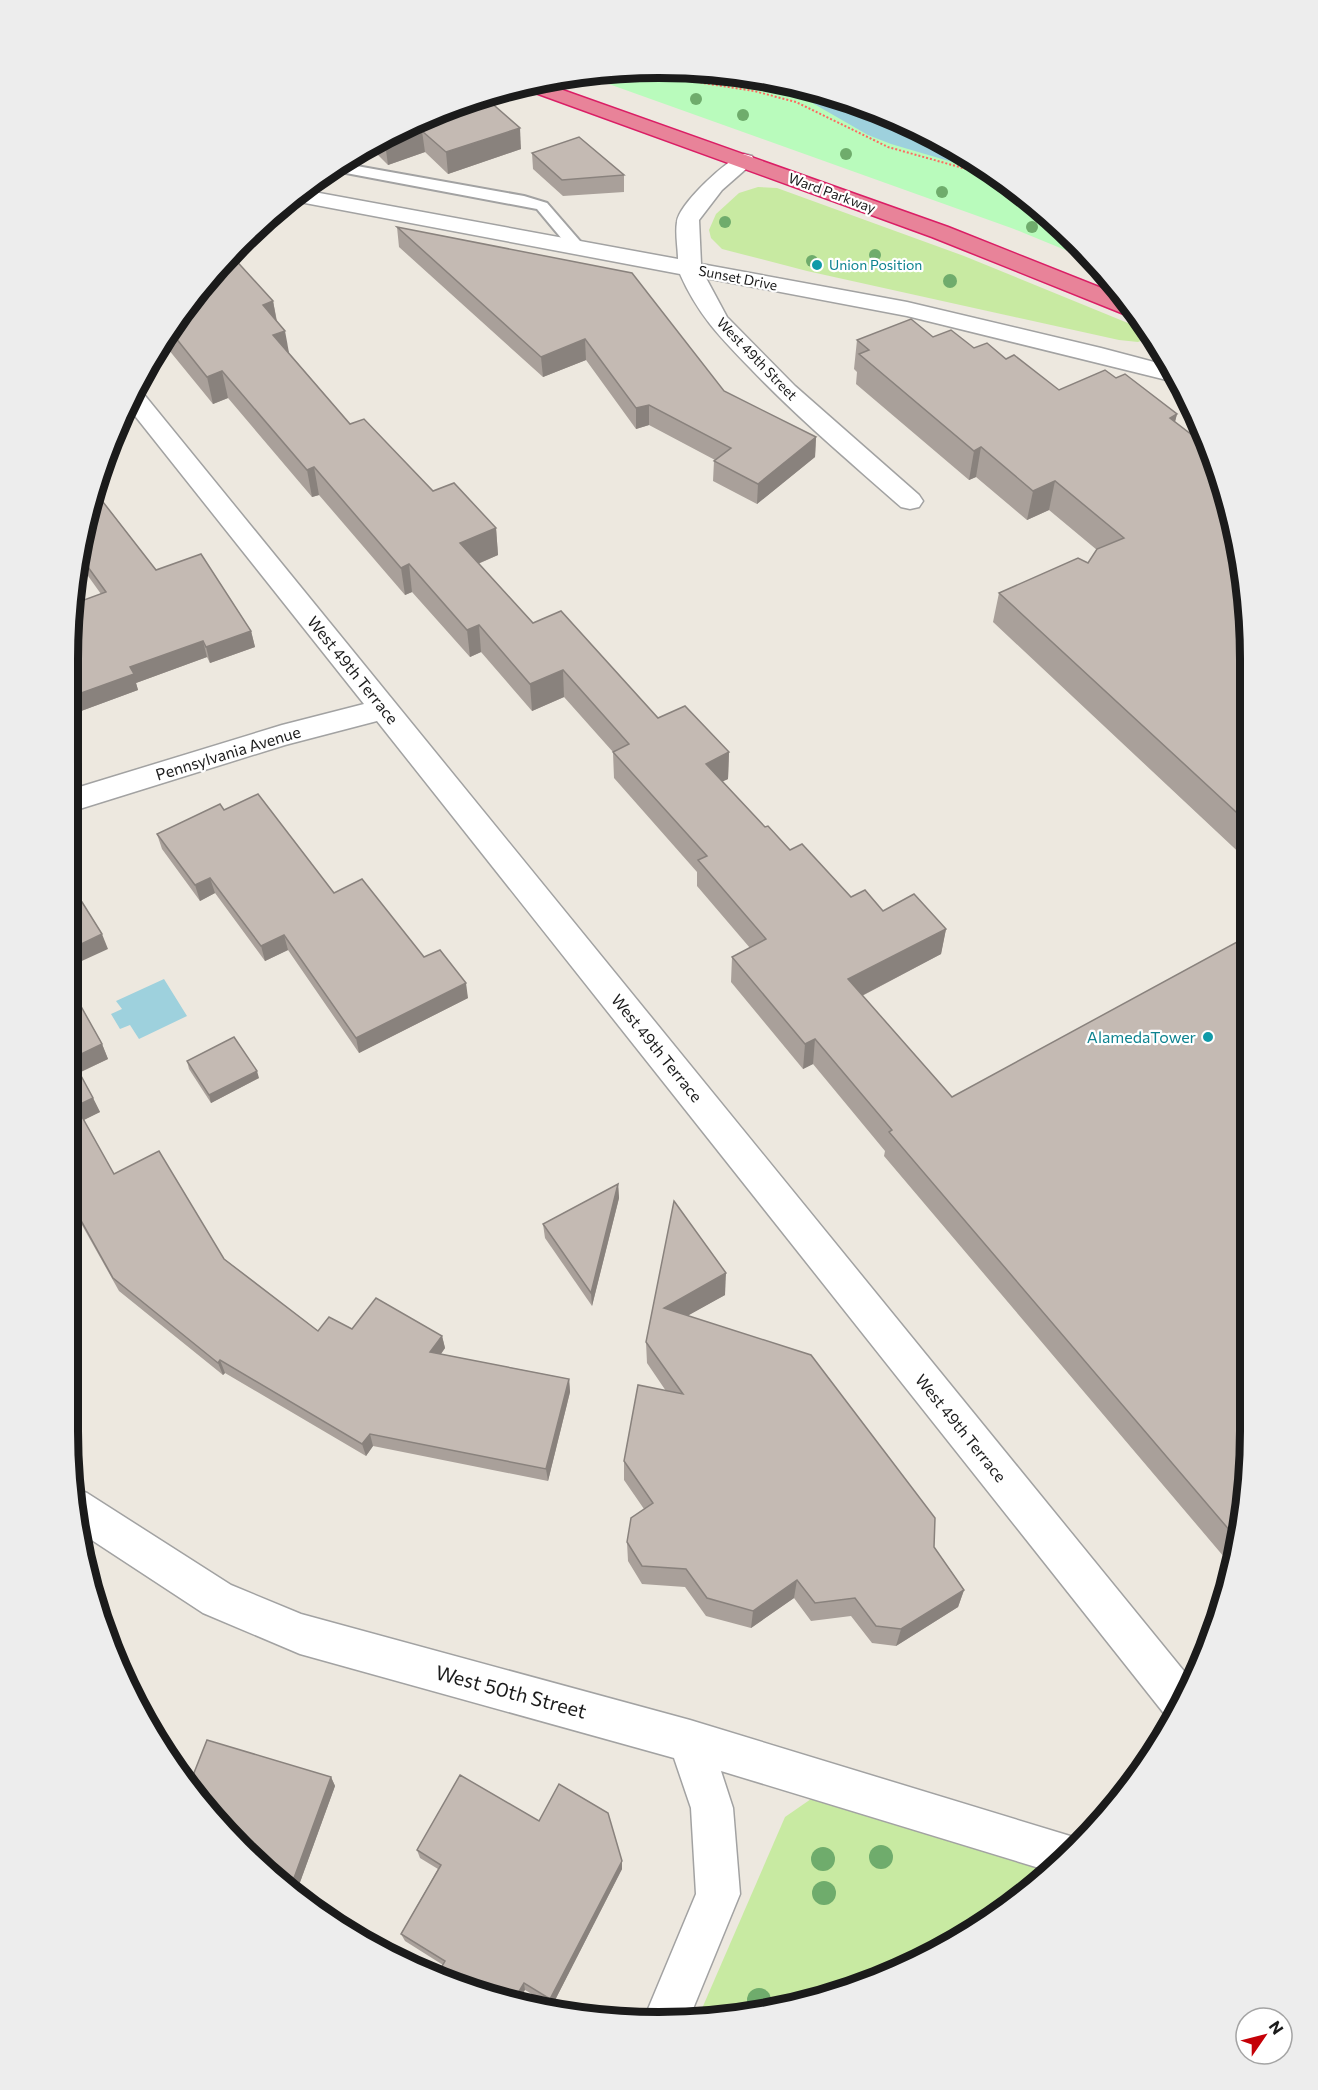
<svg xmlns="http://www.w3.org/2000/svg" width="1318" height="2090" font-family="Commissioner,sans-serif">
  <rect width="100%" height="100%" fill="#ede8df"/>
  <!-- grass -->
  <g fill="#c8eaa2">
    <polygon points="758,187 777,188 964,256 1145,330 1149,334 1148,338 1138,342 1119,340 807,271 722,249 711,238 709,230 716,214 739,193"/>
    <polygon points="811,1799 1051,1869 1019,1900 921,1961 849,1991 737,2017 697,2020 785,1817"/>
  </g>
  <!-- park -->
  <polygon fill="#b9fbbc" points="697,69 812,88 920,128 1019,190 1097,263 1014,229 578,73"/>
  <!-- water -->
  <g fill="#9ed1dd">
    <polygon points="754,78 812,88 920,128 993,174 891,144 868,135 802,97"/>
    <polygon points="164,979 187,1016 139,1039 130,1025 120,1029 111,1014 122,1009 116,1001"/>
  </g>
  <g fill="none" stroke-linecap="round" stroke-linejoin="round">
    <defs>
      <polygon id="lane" points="340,163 524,196 547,203 586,248 578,253 572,251 537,209 330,170"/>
      <g id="street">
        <path d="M744 154 752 156 755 161 722 190 699 220 701 264 907 302 1101 348 1173 367 1179 383 907 316 706 278 727 317 795 386 919 495 923 501 919 507 910 509 901 507C850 462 798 418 751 369 721 338 698 315 680 274L289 200 303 190 678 259C678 248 675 234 677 222 679 204 727 159 744 154Z"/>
        <polygon points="137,390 142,392 1192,1681 1171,1717 1166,1716 377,721 285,745 73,811 73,789 282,725 364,704 128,407"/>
        <polygon points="73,1488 87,1493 231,1585 301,1614 690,1720 1080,1839 1049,1871 721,1771 733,1808 740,1894 688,2021 643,2021 696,1894 691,1808 674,1758 300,1654 203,1613 78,1531 73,1509"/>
      </g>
      <polygon id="highway" points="540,82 948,227 1124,297 1137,315 1124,314 932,237 519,87"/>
    </defs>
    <!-- lane casing -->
    <use href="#lane" stroke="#a2a2a2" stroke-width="4"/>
    <!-- street casing -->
    <use href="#street" stroke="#a2a2a2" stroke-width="3"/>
    <!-- highway casing -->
    <use href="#highway" stroke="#da1e65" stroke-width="3"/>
    <!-- path -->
    <polyline stroke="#fe6a60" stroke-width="2" stroke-dasharray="2 2" stroke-linecap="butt" points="662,70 703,83 754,91 796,102 888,147 1002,179"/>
    <!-- lane -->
    <use href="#lane" fill="#fff" fill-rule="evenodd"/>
    <!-- street -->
    <use href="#street" fill="#fff" fill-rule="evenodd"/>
    <!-- highway -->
    <use href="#highway" fill="#e88399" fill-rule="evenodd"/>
  </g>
  <!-- trees -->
  <g fill="#6fac6c">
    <circle cx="696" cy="99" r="6"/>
    <circle cx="743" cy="115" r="6"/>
    <circle cx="846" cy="154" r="6"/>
    <circle cx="942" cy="192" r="6"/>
    <circle cx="725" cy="222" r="6"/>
    <circle cx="1032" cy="227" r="6"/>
    <circle cx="875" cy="255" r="6"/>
    <circle cx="812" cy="261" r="6"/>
    <circle cx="950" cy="281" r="7"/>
    <circle cx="881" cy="1857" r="12"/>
    <circle cx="823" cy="1859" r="12"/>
    <circle cx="824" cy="1893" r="12"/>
    <circle cx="759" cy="2000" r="12"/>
  </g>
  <!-- wall -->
  <g fill="#a9a09a">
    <polygon points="469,99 521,149 448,174 425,152 388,165 368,145"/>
    <polygon points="532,153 624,175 624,192 563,196 533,169"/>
    <polygon points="397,227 816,437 815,457 757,504 713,481 714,461 715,460 649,425 636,429 586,360 543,377 399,247"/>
    <polygon points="190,299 273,301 277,321 289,353 350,424 433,491 496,528 498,555 478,564 533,623 658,718 729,752 728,779 722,781 765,827 790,850 851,897 883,911 946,929 941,954 862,996 1245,1508 1230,1564 884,1156 885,1151 813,1064 803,1069 731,982 732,957 750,948 697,886 697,872 614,778 613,752 564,697 532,711 481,652 470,657 412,592 405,595 319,495 312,497 228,398 213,404 164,344"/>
    <polygon points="933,337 974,348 1006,359 1059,390 1116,378 1177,414 1175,422 1249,620 1248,861 993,622 999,593 1088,563 1097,550 1049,510 1027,520 976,477 969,480 856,384 857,372 854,369 857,340"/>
    <polygon points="96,493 156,570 251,631 255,647 210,663 207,657 136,683 138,690 73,714 73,604 101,594 78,562"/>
    <polygon points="224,810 334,893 468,998 359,1053 288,950 265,961 215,893 200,901 162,849 157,834"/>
    <polygon points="73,992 102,1044 108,1059 79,1073 93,1098 100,1112 83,1120 114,1174 318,1331 352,1329 442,1336 445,1348 441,1354 569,1379 570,1392 548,1481 373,1446 366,1456 225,1373 223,1375 119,1291 73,1209"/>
    <polygon points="187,1061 259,1078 211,1103 189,1069"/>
    <polygon points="618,1184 619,1198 592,1306 545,1238 543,1224"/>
    <polygon points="674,1201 725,1295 688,1315 934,1547 964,1590 958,1607 896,1646 872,1643 851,1616 811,1621 794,1598 751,1628 706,1616 685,1587 642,1584 628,1561 627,1542 644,1509 624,1480 624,1461 666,1391 647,1363 646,1342"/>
    <polygon points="331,1777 335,1786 299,1885 276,1878 241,1850"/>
    <polygon points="539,1821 622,1861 622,1869 552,2006 525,1990 443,1965 405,1941 401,1934 438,1869 420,1858 417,1850"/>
  </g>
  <!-- shaded-wall -->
  <g fill="#89827d">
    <polygon points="520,128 521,149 448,174 446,152"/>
    <polygon points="422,131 425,152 388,165 385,143"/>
    <polygon points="273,301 278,329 263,305"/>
    <polygon points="285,331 290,358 273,335"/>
    <polygon points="585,339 586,360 543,377 541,357"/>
    <polygon points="222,371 228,398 213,404 207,377"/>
    <polygon points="649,405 649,425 636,429 636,408"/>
    <polygon points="1177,414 1169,444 1170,418"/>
    <polygon points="816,437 815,457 757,504 758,484"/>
    <polygon points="981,447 976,477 969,480 974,451"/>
    <polygon points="314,467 319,495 312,497 307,470"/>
    <polygon points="1055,481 1049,510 1027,520 1033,491"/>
    <polygon points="496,528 498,555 463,570 460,543"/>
    <polygon points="409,564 412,592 405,595 401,568"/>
    <polygon points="479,625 481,652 470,657 467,630"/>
    <polygon points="251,631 255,647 210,663 206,647"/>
    <polygon points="203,641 207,657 136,683 138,690 73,714 73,696 130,667"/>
    <polygon points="563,670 564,697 532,711 530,684"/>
    <polygon points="729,752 728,779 705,790 706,764"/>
    <polygon points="210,878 215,893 200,901 195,885"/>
    <polygon points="946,929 941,954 844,1005 848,979"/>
    <polygon points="102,934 108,949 73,965 73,948"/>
    <polygon points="284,935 288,950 265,961 261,946"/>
    <polygon points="466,983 468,998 359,1053 356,1038"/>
    <polygon points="815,1039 813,1064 803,1069 805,1044"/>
    <polygon points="102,1044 108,1059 78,1073 73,1061 73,1058"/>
    <polygon points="257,1071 259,1078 211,1103 209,1095"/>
    <polygon points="93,1098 100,1112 82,1121 76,1106"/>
    <polygon points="618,1184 619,1198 592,1306 591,1293"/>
    <polygon points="726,1273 725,1295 664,1329 664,1308"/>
    <polygon points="442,1336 445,1348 433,1365 430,1352"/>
    <polygon points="220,1360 225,1373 223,1375 218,1363"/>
    <polygon points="569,1379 570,1392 548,1481 546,1469"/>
    <polygon points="370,1434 373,1446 366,1456 362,1444"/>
    <polygon points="797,1580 794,1598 751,1628 753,1611"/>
    <polygon points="964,1590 958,1607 896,1646 901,1629"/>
    <polygon points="331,1777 335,1786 299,1885 294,1878"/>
    <polygon points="622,1861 622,1869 552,2006 550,1999"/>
    <polygon points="524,1983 525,1990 517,2004 512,2003"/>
  </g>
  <!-- building -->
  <g fill="#c4bab3" stroke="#89827d" stroke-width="1.5">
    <polygon points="473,98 478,102 487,99 520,128 446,152 422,131 385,143 381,139 469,99"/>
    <polygon points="579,137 624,175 562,180 532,153"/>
    <polygon points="397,227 632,273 724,391 816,437 758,484 714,461 731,448 649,405 636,408 585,339 541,357"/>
    <polygon points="231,255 273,301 263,305 285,331 273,335 350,424 364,419 433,491 454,483 496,528 460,543 533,623 561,611 658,718 685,706 729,752 706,764 765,827 768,826 790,850 802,844 851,897 865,890 883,911 914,894 946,929 848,979 952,1097 1248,936 1245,1508 1237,1539 889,1132 892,1130 815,1039 805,1044 732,957 766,939 698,860 707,856 613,752 629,744 563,670 530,684 479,625 467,630 409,564 401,568 314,467 307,470 222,371 207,377 171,332 190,299"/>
    <polygon points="911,319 933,337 951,330 974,348 987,343 1006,359 1014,355 1059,390 1105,370 1116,378 1125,374 1177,414 1170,418 1205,445 1230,506 1249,620 1248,823 999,593 1078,558 1088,563 1097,549 1124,538 1055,481 1033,491 981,447 974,451 859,354 869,350 857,340"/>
    <polygon points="96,493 156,570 201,554 251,631 206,647 203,641 130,667 134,674 73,696 73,604 106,592 80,556"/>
    <polygon points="258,794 334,893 362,879 424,957 440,950 466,983 356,1038 284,935 261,946 210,878 195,885 157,834 220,804 224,810"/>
    <polygon points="82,902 102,934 73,948 73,906"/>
    <polygon points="73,992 102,1044 73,1058"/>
    <polygon points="234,1037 257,1071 209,1095 187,1061"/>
    <polygon points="73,1061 93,1098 76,1106 114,1174 159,1151 224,1259 318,1331 329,1317 352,1329 376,1298 442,1336 430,1352 569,1379 546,1469 370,1434 362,1444 220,1360 218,1363 113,1278 73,1206"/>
    <polygon points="618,1184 591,1293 543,1224"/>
    <polygon points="674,1201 726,1273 664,1308 811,1355 935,1518 934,1547 964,1590 901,1629 876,1626 855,1598 815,1603 797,1580 753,1611 707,1598 686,1569 642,1566 627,1542 631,1518 653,1503 624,1461 638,1385 683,1394 646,1342"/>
    <polygon points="207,1740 331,1777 294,1878 264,1868 241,1850 190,1791 188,1788"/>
    <polygon points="460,1775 539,1821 559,1784 608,1813 622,1861 550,1999 524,1983 512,2003 469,1991 437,1975 445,1961 401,1934 441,1865 417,1850"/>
  </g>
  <!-- markers -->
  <g fill="#0f9aa8" stroke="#fff" stroke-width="2">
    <circle cx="817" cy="265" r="6"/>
    <circle cx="1208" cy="1037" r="6"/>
  </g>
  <g text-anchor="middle" stroke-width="4.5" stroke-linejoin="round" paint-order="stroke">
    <!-- far-street labels -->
    <g font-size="14" fill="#1b1b1b" stroke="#fff">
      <text transform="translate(832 193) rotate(20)" y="5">Ward Parkway</text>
      <text transform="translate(738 278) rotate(11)" y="5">Sunset Drive</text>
      <text transform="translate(757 359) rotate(46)" y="5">West 49th Street</text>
    </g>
    <!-- far-culture labels -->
    <g font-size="14" fill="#0d838f" stroke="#fff" text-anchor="start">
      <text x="829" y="270">Union Position</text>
    </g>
    <!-- street labels -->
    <g font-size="16" fill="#1b1b1b" stroke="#fff">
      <text transform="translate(353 670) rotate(51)" y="6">West 49th Terrace</text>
      <text transform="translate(228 753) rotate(-17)" y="6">Pennsylvania Avenue</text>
      <text transform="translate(657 1048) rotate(51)" y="6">West 49th Terrace</text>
      <text transform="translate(961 1428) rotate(51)" y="6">West 49th Terrace</text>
    </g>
    <!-- culture labels -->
    <g font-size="16" fill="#0d838f" stroke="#fff" text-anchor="end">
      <text x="1196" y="1043">AlamedaTower</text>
    </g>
    <!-- near-street labels -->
    <g font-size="20" fill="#1b1b1b" stroke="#fff">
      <text transform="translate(511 1692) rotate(15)" y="7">West 50th Street</text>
    </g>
  </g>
  <!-- crop -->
  <path d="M0 0H1318V2090H0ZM659 78H659A581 581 0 0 1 1240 659V1431A581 581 0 0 1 659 2012H659A581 581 0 0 1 78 1431V659A581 581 0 0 1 659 78Z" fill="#ededed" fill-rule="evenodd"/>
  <path fill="none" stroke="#1b1b1b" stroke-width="8" d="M659 78H659A581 581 0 0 1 1240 659V1431A581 581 0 0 1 659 2012H659A581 581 0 0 1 78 1431V659A581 581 0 0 1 659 78Z"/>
  <!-- north arrow -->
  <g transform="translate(1264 2036) rotate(55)"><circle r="28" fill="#ffffff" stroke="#a4a4a4" stroke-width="1.5"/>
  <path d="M0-4.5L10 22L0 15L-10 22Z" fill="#c50007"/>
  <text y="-9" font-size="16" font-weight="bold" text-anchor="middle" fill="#1b1b1b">N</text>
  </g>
</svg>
